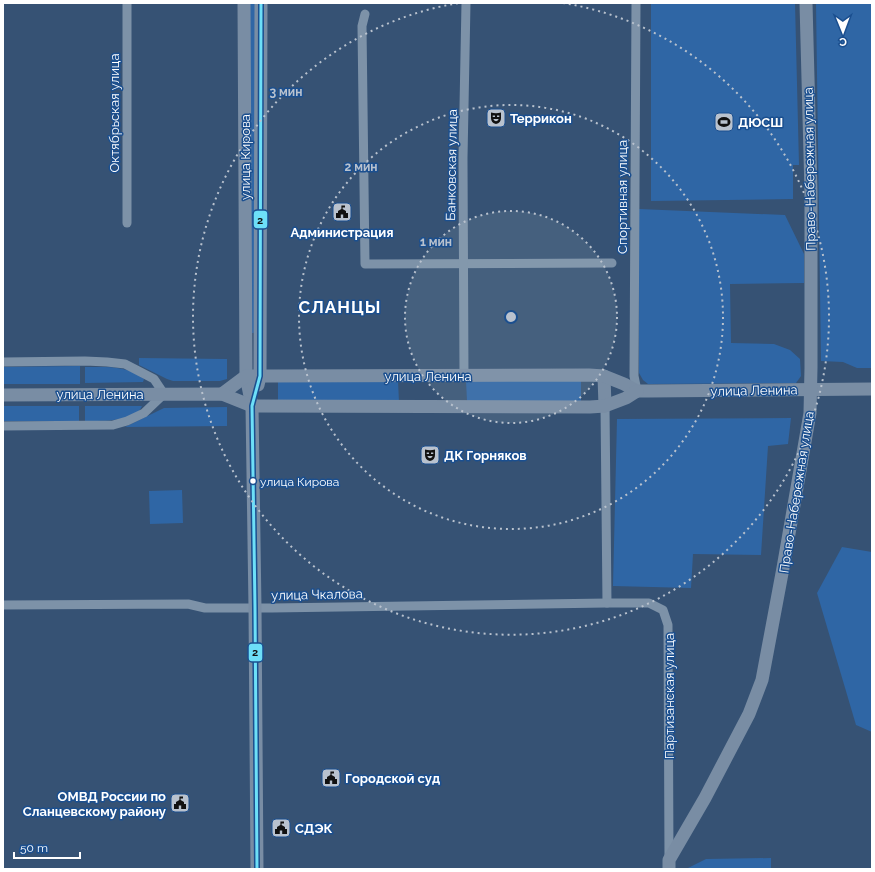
<svg xmlns="http://www.w3.org/2000/svg" width="875" height="872" font-family="Raleway,sans-serif">
  <rect width="100%" height="100%" fill="#365274"/>
  <!-- green -->
  <g fill="#2f66a5">
    <polygon points="249,3 256,3 256,332 253,333 251,333"/>
    <polygon points="651,3 795,3 799,165 793,165 793,199 651,201"/>
    <polygon points="816,3 872,3 872,368 857,368 843,362 821,361"/>
    <polygon points="639,209 785,215 804,254 804,283 730,284 731,343 774,344 790,350 800,359 801,376 796,383 648,384 643,380 639,373"/>
    <polygon points="139,358 227,359 227,379 220,381 173,381 167,379 139,365"/>
    <polygon points="80,366 80,384 3,384 3,367"/>
    <path d="M85 367C105 367 128 365 144 379L143 382 85 383Z"/>
    <polygon points="278,381 398,381 399,402 278,401"/>
    <polygon points="466,381 581,381 581,401 467,401"/>
    <rect x="3" y="406" width="76" height="15"/>
    <path d="M85 406H142C136 422 100 421 85 421Z"/>
    <polygon points="227,407 227,426 125,427 164,408"/>
    <polygon points="791,418 788,444 768,446 761,555 693,554 691,588 613,586 617,419"/>
    <polygon points="182,490 183,523 150,524 149,491"/>
    <polygon points="842,547 872,552 872,732 856,725 817,593"/>
    <polygon points="771,858 771,869 686,869 706,859"/>
  </g>
  <g fill="none" stroke-linecap="round" stroke-linejoin="round">
    <!-- street -->
    <g stroke="#7d92a8" stroke-width="9">
      <polyline points="127,3 127,223"/>
      <polyline points="636,3 634,376 637,391"/>
      <polyline points="365,14 362,26 365,264 612,263"/>
      <polyline points="3,362 85,361 107,362 125,364 154,379 164,394 144,413 127,421 113,425 3,426"/>
      <polyline points="464,376 463,158 466,3"/>
      <polyline points="605,406 607,603 649,603 663,610 668,625 669,859"/>
      <polyline points="3,605 188,604 205,608 272,608 607,603"/>
    </g>
    <!-- secondary -->
    <g stroke="#798da4" stroke-width="13">
      <polyline points="244,3 246,376 252,406 255,608 257,869"/>
      <polyline points="604,376 605,406"/>
      <polyline points="258,385 260,376 261,3"/>
      <polyline points="222,394 246,376 268,376 589,375 604,376 624,384 637,391 649,391 872,389"/>
      <polyline points="3,395 222,394 252,406 590,407 605,406 626,398 637,391"/>
      <polyline points="669,869 669,860 705,798 749,714 762,680 783,568 810,413 811,368 811,192 806,3"/>
    </g>
    <defs>
      <polyline id="bus-1" points="257,869 255,608 252,406 260,376 261,3"/>
    </defs>
    <!-- bus-1 casing -->
    <use href="#bus-1" stroke="#1b4f8f" stroke-width="6"/>
    <!-- bus-1 -->
    <use href="#bus-1" stroke="#6ddff8" stroke-width="3"/>
  </g>
  <!-- distance rings -->
  <circle cx="511" cy="317" r="106" fill="#b9c2ce" fill-opacity=".12"/>
  <g fill="none" stroke="#b9c2ce" stroke-width="2" stroke-dasharray="2 4">
    <circle cx="511" cy="317" r="106"/>
    <circle cx="511" cy="317" r="212"/>
    <path d="M563 3A318 318 0 1 1 459 3"/>
  </g>
  <!-- icons -->
  <defs>
    <symbol id="theatre-square" viewBox="-11 -11 22 22"><rect x="-9" y="-9" width="18" height="18" rx="4" fill="#b9c2ce" stroke="#1b4f8f"/><path d="M-5-5.5Q0-4 5-5.5V0Q5 5 0 6Q-5 5-5 0ZM-3.3-2.5H-1v1.5H-3.3ZM1-2.5H3.3v1.5H1ZM-2.8 1Q0 5.5 2.8 1Z" fill="#111"/></symbol>
    <symbol id="stadium-square" viewBox="-11 -11 22 22"><rect x="-9" y="-9" width="18" height="18" rx="4" fill="#b9c2ce" stroke="#1b4f8f"/><path d="M0-5a6.5 5 0 1 0 0 10a6.5 5 0 1 0 0-10ZM-3.5-1.8h7v3.6h-7Z" fill="#111"/></symbol>
    <symbol id="civic-square" viewBox="-11 -11 22 22"><rect x="-9" y="-9" width="18" height="18" rx="4" fill="#b9c2ce" stroke="#1b4f8f"/><path d="M-.6-6.5H3V-4.5H.6V-3L4-1V1h2V6H-6V1h2V-1L-.6-3ZM-1.2 2.5V6h2.4V2.5Z" fill="#111"/></symbol>
  </defs>
  <g fill-rule="evenodd">
    <use href="#theatre-square" x="485" y="107" width="22" height="22"/>
    <use href="#stadium-square" x="713" y="111" width="22" height="22"/>
    <use href="#civic-square" x="331" y="201" width="22" height="22"/>
    <use href="#theatre-square" x="419" y="444" width="22" height="22"/>
    <use href="#civic-square" x="320" y="767" width="22" height="22"/>
    <use href="#civic-square" x="169" y="792" width="22" height="22"/>
    <use href="#civic-square" x="270" y="817" width="22" height="22"/>
  </g>
  <!-- markers -->
  <circle fill="#fff" stroke="#1b4f8f" stroke-width="1.5" cx="253" cy="481" r="3.5"/>
  <g text-anchor="middle" stroke-width="3" stroke-linejoin="round" paint-order="stroke">
    <!-- bus labels -->
    <g font-size="12" fill="#fff" stroke="#1b4f8f" text-anchor="start">
      <text x="260" y="486">улица Кирова</text>
    </g>
    <!-- street labels -->
    <g font-size="13" fill="#fff" stroke="#1b4f8f">
      <text transform="translate(114 113) rotate(-90)" y="5">Октябрьская улица</text>
      <text transform="translate(245 157) rotate(-90)" y="5">улица Кирова</text>
      <text transform="translate(451 165) rotate(-89)" y="5">Банковская улица</text>
      <text transform="translate(809 169) rotate(-91)" y="5">Право-Набережная улица</text>
      <text transform="translate(622 197) rotate(-90)" y="5">Спортивная улица</text>
      <text x="428" y="381">улица Ленина</text>
      <text transform="translate(754 390) rotate(-1)" y="5">улица Ленина</text>
      <text x="100" y="399">улица Ленина</text>
      <text transform="translate(796 492) rotate(-81)" y="5">Право-Набережная улица</text>
      <text transform="translate(317 594) rotate(-1)" y="5">улица Чкалова</text>
      <text transform="translate(669 696) rotate(-90)" y="5">Партизанская улица</text>
    </g>
    <!-- poi labels -->
    <g font-size="13" font-weight="bold" fill="#fff" stroke="#1b4f8f" text-anchor="start">
      <text x="510" y="123">Террикон</text>
      <text x="738" y="127">ДЮСШ</text>
      <text x="342" y="237" text-anchor="middle">Администрация</text>
      <text x="444" y="460">ДК Горняков</text>
      <text x="345" y="783">Городской суд</text>
      <text x="166" y="801" text-anchor="end">ОМВД России по<tspan x="166" dy="15">Сланцевскому району</tspan></text>
      <text x="295" y="833">СДЭК</text>
    </g>
    <!-- district labels -->
    <g font-size="17" font-weight="bold" letter-spacing="1" fill="#fff" stroke="#1b4f8f">
      <text x="340" y="313">СЛАНЦЫ</text>
    </g>
  </g>
  <circle cx="511" cy="317" r="6" fill="#b9c2ce" stroke="#1b4f8f" stroke-width="2"/>
  <g font-size="12" text-anchor="middle" font-weight="bold" fill="#b9c2ce" stroke="#1b4f8f" stroke-width="3" stroke-linejoin="round" paint-order="stroke">
    <text x="286" y="96">3 мин</text>
    <text x="361" y="171">2 мин</text>
    <text x="436" y="246">1 мин</text>
  </g>
  <g stroke="#1b4f8f" stroke-width="1.5">
    <rect x="253" y="210" width="15" height="19" rx="4" fill="#6ddff8"/>
    <rect x="248" y="643" width="15" height="19" rx="4" fill="#6ddff8"/>
  </g>
  <g font-size="11" text-anchor="middle" font-weight="bold" fill="#111">
    <text x="260" y="224">2</text>
    <text x="255" y="656">2</text>
  </g>
  <!-- border -->
  <rect width="875" height="872" fill="none" stroke="#ffffff" stroke-width="8"/>
  <!-- north arrow -->
  <g transform="translate(843 32) rotate(179)" stroke="#1b4f8f" stroke-width="3" paint-order="stroke">
  <path d="M0-3L7 15L0 10L-7 15Z" fill="#ffffff"/>
  <text y="-6" font-size="11" font-weight="bold" text-anchor="middle" fill="#ffffff">С</text>
  </g>
  <!-- scale -->
  <path d="M14 852v6h66v-6" fill="none" stroke="#ffffff" stroke-width="2"/>
  <text x="20" y="852" font-size="12" fill="#ffffff" stroke="#1b4f8f" stroke-width="3" paint-order="stroke">50 m</text>
</svg>
